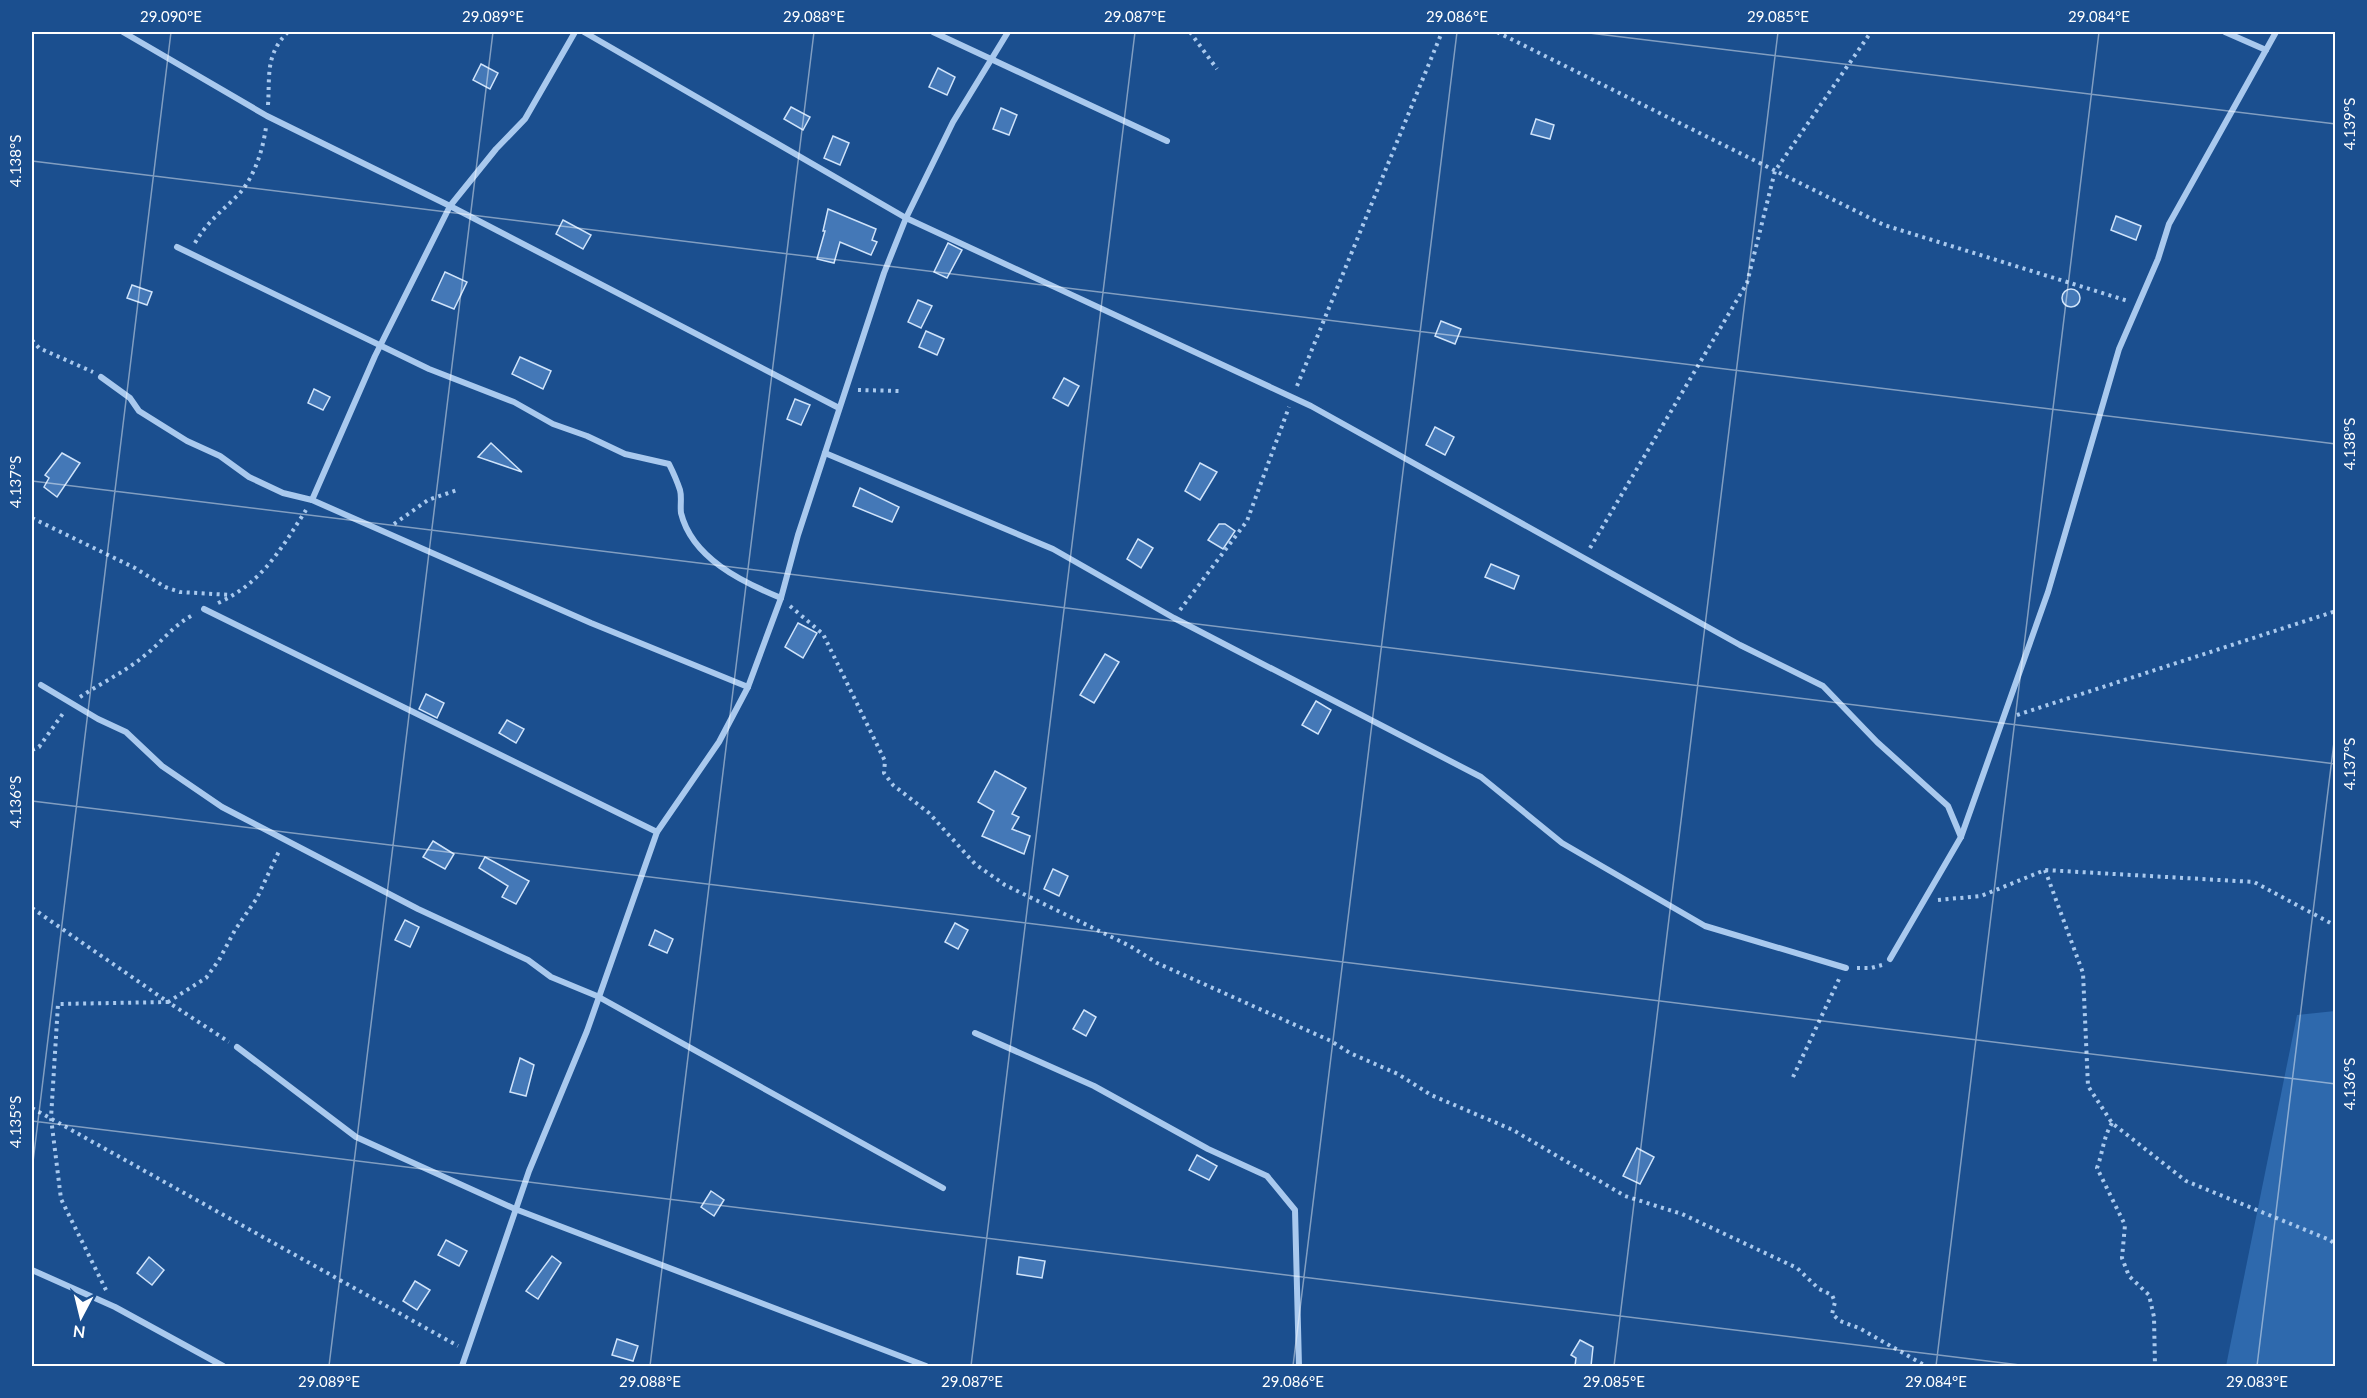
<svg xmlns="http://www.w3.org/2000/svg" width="2367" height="1398" font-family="Lato,sans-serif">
  <rect width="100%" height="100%" fill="#1b4f8f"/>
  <!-- green -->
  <polygon fill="#2e69ad" points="2335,1011 2335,1366 2226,1366 2297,1015"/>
  <!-- building -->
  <g fill="#4478b7" stroke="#cfe3fa" stroke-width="1.5">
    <polygon points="481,64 498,73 490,89 473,80"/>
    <polygon points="938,68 955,77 947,95 929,87"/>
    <polygon points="791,107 810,117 803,130 784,119"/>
    <polygon points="1001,108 1017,115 1009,135 993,129"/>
    <polygon points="1536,119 1554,125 1550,139 1531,134"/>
    <polygon points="833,136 849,143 840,165 824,158"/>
    <polygon points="828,209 876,229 872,240 877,242 871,255 840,242 834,263 817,259 825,231 823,231"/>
    <polygon points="2116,216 2141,226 2136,240 2111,230"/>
    <polygon points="563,220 591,235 583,249 556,234"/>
    <polygon points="948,243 962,250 947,278 934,272"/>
    <polygon points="445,272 467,282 454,309 432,300"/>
    <polygon points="132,285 152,292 147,305 127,298"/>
    <circle cx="2071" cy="298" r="9"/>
    <polygon points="918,300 932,306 921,328 908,322"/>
    <polygon points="1441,321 1461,329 1455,344 1435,336"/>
    <polygon points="926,331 944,339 937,355 919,347"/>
    <polygon points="520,357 551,371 543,389 512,374"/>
    <polygon points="1064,378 1079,386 1068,406 1053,398"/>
    <polygon points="314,389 330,397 323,410 308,403"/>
    <polygon points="795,399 810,405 801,425 787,419"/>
    <polygon points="1435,427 1454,437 1445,455 1426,445"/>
    <polygon points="491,443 522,472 478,457"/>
    <polygon points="62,453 80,463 57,497 44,487 49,478 45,475"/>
    <polygon points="1200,463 1217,472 1200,500 1185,491"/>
    <polygon points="860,488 899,507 892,522 853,506"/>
    <polygon points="1219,524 1225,524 1235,531 1223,549 1208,540"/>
    <polygon points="1138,539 1153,548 1141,568 1127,559"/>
    <polygon points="1491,564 1519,576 1514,589 1485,577"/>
    <polygon points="798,623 817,633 803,658 785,647"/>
    <polygon points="1105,654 1119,662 1094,703 1080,695"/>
    <polygon points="426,694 444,703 437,718 419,709"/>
    <polygon points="1316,701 1331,710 1318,734 1302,725"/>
    <polygon points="507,720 524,729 516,743 499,733"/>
    <polygon points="995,771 1026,788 1012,814 1019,817 1012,829 1030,836 1024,854 982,836 994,811 978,802"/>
    <polygon points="433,841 454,854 445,869 423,857"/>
    <polygon points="485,857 529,881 516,904 502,897 508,886 479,868"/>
    <polygon points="1053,869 1068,876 1059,896 1044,889"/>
    <polygon points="405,920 419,927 410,947 395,940"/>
    <polygon points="955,923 968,930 958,949 945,942"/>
    <polygon points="655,930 673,939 667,953 649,945"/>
    <polygon points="1084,1010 1096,1017 1086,1036 1073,1029"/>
    <polygon points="520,1058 534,1065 526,1096 510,1092"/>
    <polygon points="1637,1148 1654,1157 1640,1184 1623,1176"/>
    <polygon points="1197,1155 1217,1166 1209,1180 1189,1170"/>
    <polygon points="711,1191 724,1200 714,1216 701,1207"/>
    <polygon points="446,1240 467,1251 459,1266 438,1255"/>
    <polygon points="552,1256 561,1263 538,1299 526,1291"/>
    <polygon points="149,1257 164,1270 152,1285 137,1273"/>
    <polygon points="1019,1257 1045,1261 1042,1278 1017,1274"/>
    <polygon points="415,1281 430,1290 417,1310 403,1301"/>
    <polygon points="617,1339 638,1346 633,1361 612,1355"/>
    <polygon points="1580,1340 1593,1347 1591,1366 1575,1366 1576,1358 1571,1355"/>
  </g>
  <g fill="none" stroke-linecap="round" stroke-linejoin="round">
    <!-- path -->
    <g stroke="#a9c9ee" stroke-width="4" stroke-dasharray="3 4.5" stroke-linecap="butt">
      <polyline points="1190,32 1217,69"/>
      <polyline points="1497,32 1884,225 2128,301"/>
      <path d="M268 105C270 75 265 55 288 32"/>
      <path d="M195 243C206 223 222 211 238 195 254 178 263 150 266 127"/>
      <polyline points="32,340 39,348 93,372"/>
      <polyline points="1297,386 1442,32"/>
      <polyline points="858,390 899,391"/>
      <polyline points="32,518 135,568 165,587 180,592 231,595"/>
      <polyline points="394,524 428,500 457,490"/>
      <polyline points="1590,548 1747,283 1775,171 1871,32"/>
      <path d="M218 603C262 583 281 549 306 510"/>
      <polyline points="790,606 823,634 885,761 884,773 893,785 929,813 975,864 1005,885 1130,946 1157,963 1331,1041 1350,1053 1398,1074 1431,1095 1513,1130 1625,1196 1682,1214 1797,1268 1819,1289 1832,1295 1835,1302 1832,1314 1840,1321 1859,1328 1926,1366"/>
      <polyline points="1180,610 1247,521 1289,407"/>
      <path d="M80 697C101 683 125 672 144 656 162 642 174 624 195 614"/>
      <polyline points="2017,715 2336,611"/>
      <polyline points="32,750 39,747 64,712"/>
      <polyline points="2045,870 2083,973 2088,1086 2112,1123 2186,1181 2330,1240 2336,1245"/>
      <polyline points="1938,900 1981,896 2045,870 2254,882 2336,926"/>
      <polyline points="32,908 168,1002 206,978 219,960 235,930 257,898 280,849"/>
      <polyline points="1857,968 1871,968 1882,965"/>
      <polyline points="1793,1077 1840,977"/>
      <polyline points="32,1108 458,1346"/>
      <path d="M2112 1123C2103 1138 2103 1152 2097 1168L2125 1225 2122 1258 2129 1276 2149 1295 2154 1317 2155 1366"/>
      <polyline points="106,1290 61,1199 51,1118 58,1004 168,1002 229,1042"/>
    </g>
    <!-- street -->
    <g stroke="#a9c9ee" stroke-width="6">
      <polyline points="123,32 267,116 450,206 839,408"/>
      <polyline points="584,32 906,218 1311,406 1740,645 1823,686 1877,742 1948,806 1961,837"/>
      <polyline points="933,32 1167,141"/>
      <polyline points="2225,32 2266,50"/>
      <path d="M177 247 429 369 514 402 553 424 587 436 625 454 669 464C673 472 677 481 680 490 682 497 680 505 681 513 692 558 742 582 781 598"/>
      <polyline points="101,377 130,398 139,411 187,441 220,456 249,477 283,493 312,500 591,623 748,687"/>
      <polyline points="825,453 1053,549 1174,618 1481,777 1562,843 1705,926 1846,968"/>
      <polyline points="312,500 375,356 450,206 496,149 525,119 575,32"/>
      <polyline points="204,609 657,832"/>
      <polyline points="41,685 98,719 126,732 162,766 222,807 418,909 528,960 551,977 597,996 943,1188"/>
      <polyline points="1890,959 1961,837 2048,592 2119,349 2158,259 2169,224 2276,32"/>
      <polyline points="975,1033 1094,1086 1208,1149 1267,1176 1295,1210 1299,1366"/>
      <polyline points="237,1047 356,1137 515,1209 926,1366"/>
      <polyline points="32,1270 115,1307 223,1366"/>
      <polyline points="462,1366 529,1171 587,1031 657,832 719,742 748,687 781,598 798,535 884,273 906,218 953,122 1008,32"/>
    </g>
  </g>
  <!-- ticks -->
  <path fill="none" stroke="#fff" stroke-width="1.5" stroke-opacity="0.45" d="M1581 32 2336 124M32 161 2336 444M32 481 2336 764M32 801 2336 1084M32 1121 2028 1366M32 1170 171 32M329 1366 493 32M650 1366 814 32M971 1366 1135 32M1293 1366 1457 32M1614 1366 1778 32M1936 1366 2099 32M2257 1366 2336 726"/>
  <!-- border -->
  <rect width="2367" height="1398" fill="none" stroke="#1b4f8f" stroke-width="66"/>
  <!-- north arrow -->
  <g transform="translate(81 1317) rotate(187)" stroke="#1b4f8f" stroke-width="4.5" paint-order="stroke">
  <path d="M0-4.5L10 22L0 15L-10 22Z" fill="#ffffff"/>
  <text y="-9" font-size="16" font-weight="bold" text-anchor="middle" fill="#ffffff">N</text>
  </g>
  <rect x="33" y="33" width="2301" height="1332" fill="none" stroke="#fff" stroke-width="2"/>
  <g font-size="15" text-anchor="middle" fill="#fff">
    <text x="171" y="22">29.090°E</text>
    <text x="493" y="22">29.089°E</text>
    <text x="814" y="22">29.088°E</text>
    <text x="1135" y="22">29.087°E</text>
    <text x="1457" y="22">29.086°E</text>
    <text x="1778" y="22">29.085°E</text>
    <text x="2099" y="22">29.084°E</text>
    <text transform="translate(2350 124) rotate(-90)" y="5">4.139°S</text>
    <text transform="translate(16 161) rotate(-90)" y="5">4.138°S</text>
    <text transform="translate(2350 444) rotate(-90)" y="5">4.138°S</text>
    <text transform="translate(16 482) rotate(-90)" y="5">4.137°S</text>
    <text transform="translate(2350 764) rotate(-90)" y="5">4.137°S</text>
    <text transform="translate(16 802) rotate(-90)" y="5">4.136°S</text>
    <text transform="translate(2350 1084) rotate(-90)" y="5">4.136°S</text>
    <text transform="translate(16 1122) rotate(-90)" y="5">4.135°S</text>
    <text x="329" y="1387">29.089°E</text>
    <text x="650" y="1387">29.088°E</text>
    <text x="972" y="1387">29.087°E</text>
    <text x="1293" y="1387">29.086°E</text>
    <text x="1614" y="1387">29.085°E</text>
    <text x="1936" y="1387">29.084°E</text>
    <text x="2257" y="1387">29.083°E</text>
  </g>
</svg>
